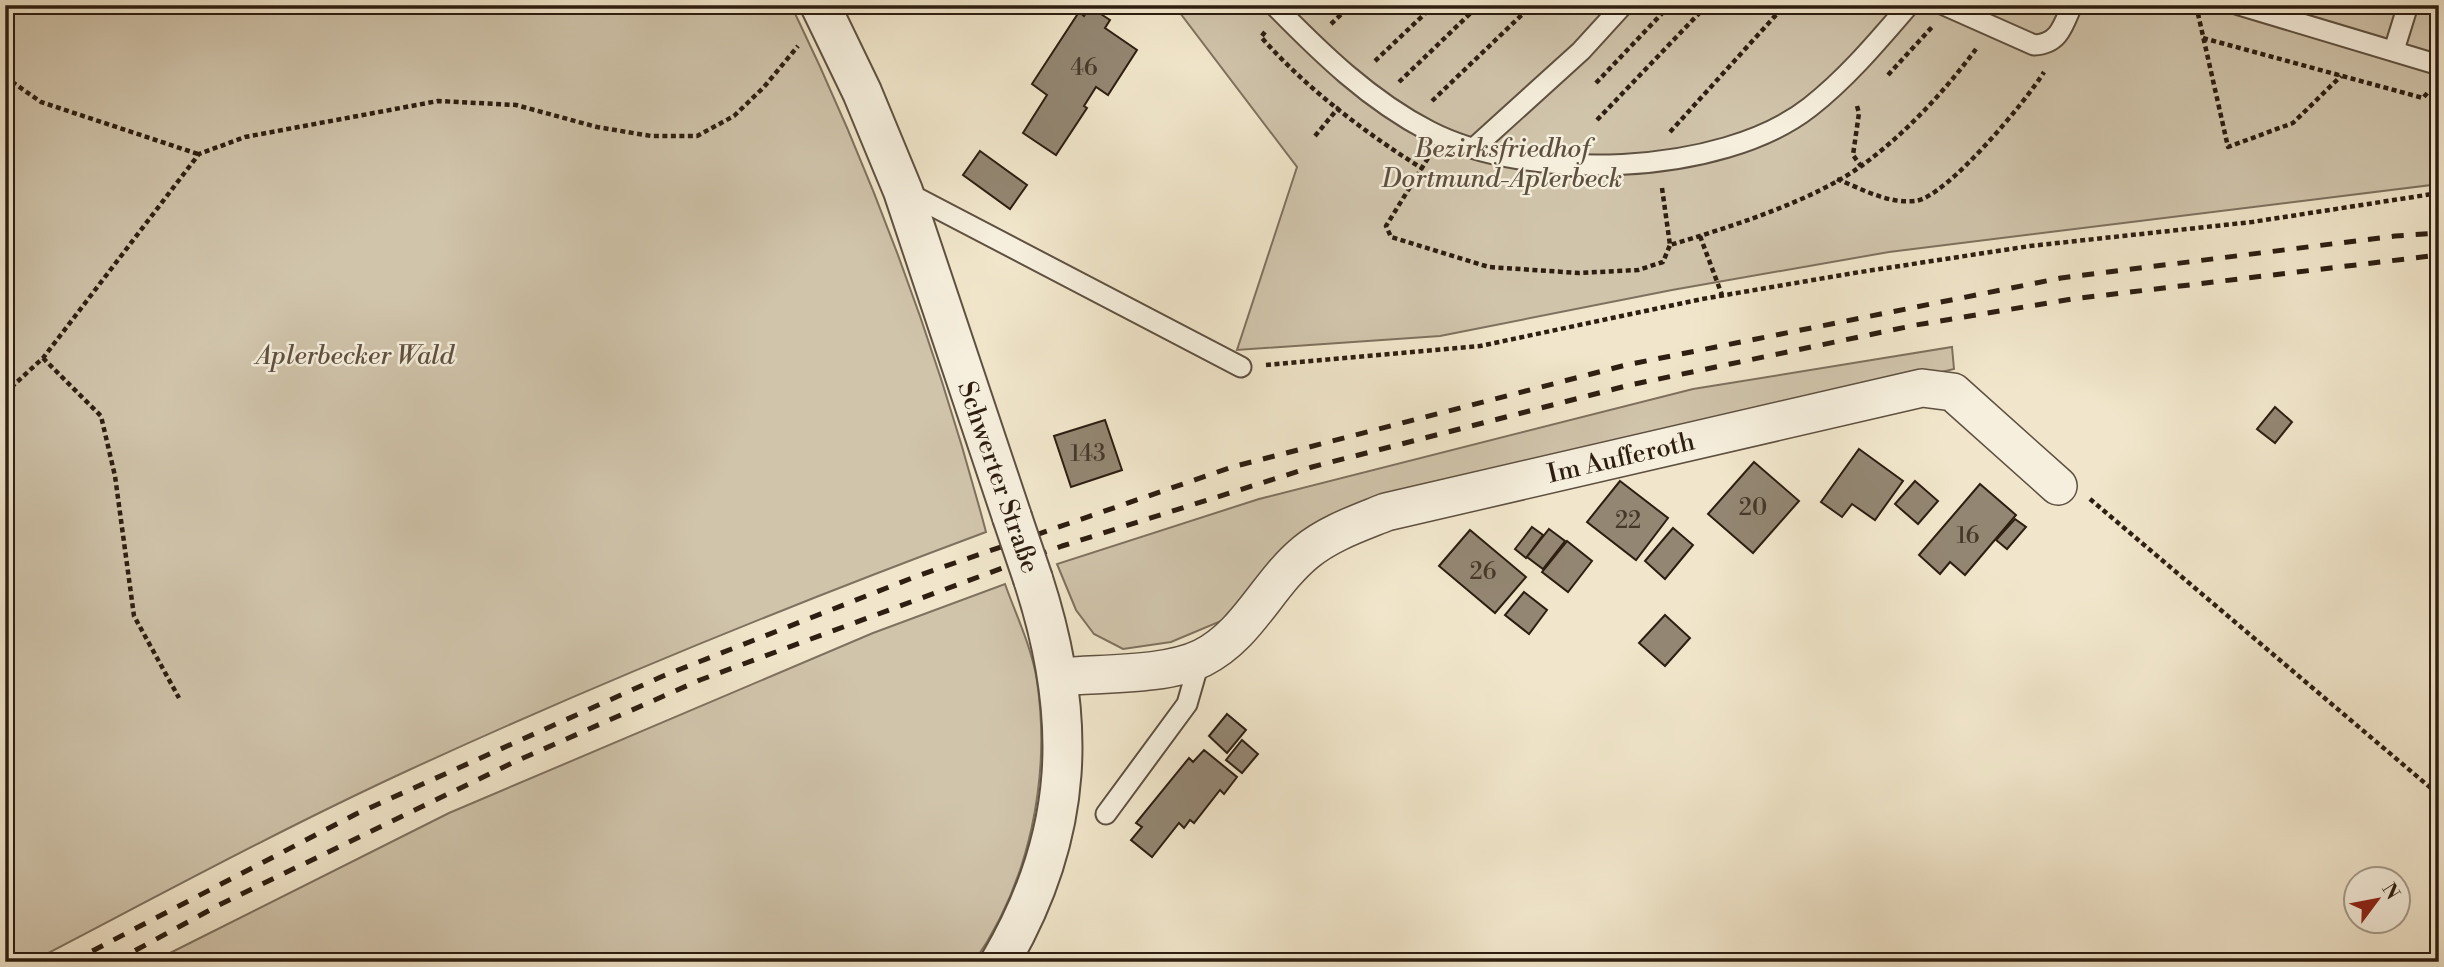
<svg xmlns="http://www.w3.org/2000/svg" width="2444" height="967" font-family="'Libre Bodoni',serif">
  <rect width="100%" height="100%" fill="#f1e6cb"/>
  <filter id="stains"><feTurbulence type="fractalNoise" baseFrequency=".00286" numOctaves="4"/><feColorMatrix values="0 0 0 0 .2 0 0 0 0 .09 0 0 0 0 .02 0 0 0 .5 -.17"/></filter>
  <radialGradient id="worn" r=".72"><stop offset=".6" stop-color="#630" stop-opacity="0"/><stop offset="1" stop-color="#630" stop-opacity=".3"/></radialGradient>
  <!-- green -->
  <g fill="#d0c4ab" stroke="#7e715e" stroke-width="2">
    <path d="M5 5H791C873 174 938 351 986 532 790 605 598 683 409 770 281 829 156 897 31 962H5Z"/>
    <polygon points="1174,5 2439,5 2439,184 1889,252 1672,290 1440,336 1237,350 1297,167"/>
    <polygon points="1952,347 1954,369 1338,516 1226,619 1171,642 1123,649 1094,634 1076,610 1057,564 1259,499 1693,389"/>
    <path d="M1005 584C1016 615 1032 648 1037 681 1051 776 1030 882 974 962H152L449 813 873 633Z"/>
  </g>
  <!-- building -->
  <g fill="#938672" stroke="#2d1e11" stroke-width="2">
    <polygon points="1090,7 1110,20 1105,28 1137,50 1108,95 1096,87 1084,106 1087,108 1056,155 1023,133 1047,95 1032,84 1079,12 1084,16"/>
    <polygon points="980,151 1027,185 1010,209 963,175"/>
    <polygon points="2275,407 2292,422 2275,443 2257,429"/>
    <polygon points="1105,420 1122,470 1071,487 1054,436"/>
    <polygon points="1859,449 1903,481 1875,520 1852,504 1842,517 1821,502"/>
    <polygon points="1754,462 1799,501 1753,553 1708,514"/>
    <polygon points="1620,481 1668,518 1636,560 1587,522"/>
    <polygon points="1915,481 1938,501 1918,524 1895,504"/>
    <polygon points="1980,484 2016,515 1965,575 1950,562 1940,574 1919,555"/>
    <polygon points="2015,519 2026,527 2007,549 1996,540"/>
    <polygon points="1532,527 1543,535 1526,558 1515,549"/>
    <polygon points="1673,528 1693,545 1665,579 1645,561"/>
    <polygon points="1549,529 1565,541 1543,569 1527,557"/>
    <polygon points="1470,530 1526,577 1495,613 1439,566"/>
    <polygon points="1567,541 1592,561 1568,592 1542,572"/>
    <polygon points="1524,592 1547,610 1529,634 1505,615"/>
    <polygon points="1665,615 1690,638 1665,666 1639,643"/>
    <polygon points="1227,714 1246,730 1227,753 1209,736"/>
    <polygon points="1242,740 1258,754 1242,773 1226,760"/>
    <polygon points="1204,750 1237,777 1224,794 1220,790 1194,823 1190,820 1184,828 1179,823 1152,857 1131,840 1142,827 1136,823 1189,758 1193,762"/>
  </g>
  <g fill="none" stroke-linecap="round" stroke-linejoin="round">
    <defs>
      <g id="service">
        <path d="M1274 5C1321 53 1369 100 1429 131 1527 182 1721 177 1810 107 1847 78 1878 41 1909 5"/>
        <path d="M1944 5 2034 45C2059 44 2063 26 2072 5"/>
        <polyline points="2239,5 2439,65"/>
        <polyline points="2394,50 2408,5"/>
        <polyline points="1475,147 1581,51 1623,5"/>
        <polyline points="904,191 1241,367"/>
        <polyline points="1106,814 1187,704 1200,659"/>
      </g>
      <path id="minor" d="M1060 677C1101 673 1165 676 1202 658 1248 635 1267 584 1306 552 1329 533 1359 523 1386 512L1922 388 1953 392 2058 486"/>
      <g id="tertiary">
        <polyline points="820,5 862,92 903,191 1012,517"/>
        <path d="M1000 962C1075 834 1078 717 1033 579"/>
      </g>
    </defs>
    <!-- service casing -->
    <use href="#service" stroke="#5e5040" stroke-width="23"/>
    <!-- minor casing -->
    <use href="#minor" stroke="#5e5040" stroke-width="40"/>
    <!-- tertiary casing -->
    <use href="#tertiary" stroke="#5e5040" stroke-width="42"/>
    <!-- path -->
    <g stroke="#2d1e11" stroke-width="4.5" stroke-dasharray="5 3.5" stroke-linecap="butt">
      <polyline points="2196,5 2228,147 2293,123 2341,76"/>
      <polyline points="1331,24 1351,5"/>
      <path d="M1265 32 1261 37C1307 89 1364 132 1423 169"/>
      <polyline points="2203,38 2423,98 2429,91"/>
      <polyline points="1375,61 1434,5"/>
      <polyline points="1888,75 1932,27"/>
      <polyline points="5,77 41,102 198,154"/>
      <polyline points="1399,82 1479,5"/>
      <polyline points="1596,83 1670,5"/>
      <polyline points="1432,101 1532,5"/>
      <polyline points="1857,106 1859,113 1853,155 1861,166"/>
      <polyline points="1597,120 1707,5"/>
      <polyline points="1670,132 1785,5"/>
      <polyline points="1315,136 1339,107"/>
      <polyline points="1428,158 1386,226 1391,237 1489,267 1579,273 1638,270 1663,262 1670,245"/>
      <path d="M1837 179C1862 189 1888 204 1915 201 1946 198 2027 100 2044 72"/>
      <path d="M1662 188 1670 245C1730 227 1814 201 1864 164 1907 132 1944 92 1976 49"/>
      <polyline points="1700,236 1722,295"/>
      <polyline points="43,358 101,416 115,476 134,616 179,698"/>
      <polyline points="1266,365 1480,346 1702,299 1854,273 2030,246 2252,222 2439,193"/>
      <polyline points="5,393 43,358 199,154 245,137 438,101 516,105 597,127 651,136 697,136 734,116 764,87 798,46"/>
      <polyline points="2090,499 2439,795"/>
    </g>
    <!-- service -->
    <use href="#service" stroke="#f6efdd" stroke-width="19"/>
    <!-- minor -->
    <use href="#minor" stroke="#f6efdd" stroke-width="37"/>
    <!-- tertiary -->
    <use href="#tertiary" stroke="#f6efdd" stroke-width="38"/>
    <!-- rail -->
    <g stroke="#2d1e11" stroke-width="5" stroke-dasharray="12 12" stroke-linecap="butt">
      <polyline points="71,962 356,814 663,676 917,576 1232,467 1626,365 2061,278 2395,236 2439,233"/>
      <polyline points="114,962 221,904 512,763 700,680 1062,546 1312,467 1630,385 1916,325 2072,299 2439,255"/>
    </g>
    <defs>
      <polyline id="tertiary-bridge" points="1012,517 1033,579"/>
    </defs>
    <!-- tertiary-bridge casing -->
    <use href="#tertiary-bridge" stroke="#5e5040" stroke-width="42" stroke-linecap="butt"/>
    <!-- tertiary-bridge -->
    <use href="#tertiary-bridge" stroke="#f6efdd" stroke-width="38"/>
  </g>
  <g text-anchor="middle" stroke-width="5" stroke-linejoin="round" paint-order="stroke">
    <!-- number labels -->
    <g font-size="23" fill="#463829">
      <text x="1084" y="75">46</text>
      <text x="1088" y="461">143</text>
      <text x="1753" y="515">20</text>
      <text x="1628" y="528">22</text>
      <text x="1968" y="543">16</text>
      <text x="1483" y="579">26</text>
    </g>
    <!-- park labels -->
    <g font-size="26" font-style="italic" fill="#5e503f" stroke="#f6efdd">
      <text x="1502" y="157">Bezirksfriedhof<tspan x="1502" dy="30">Dortmund-Aplerbeck</tspan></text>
      <text x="355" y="364">Aplerbecker Wald</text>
    </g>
    <!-- street labels -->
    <g font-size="26" fill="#2d1e11" stroke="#f6efdd">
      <text transform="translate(1621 457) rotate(-13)" y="9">Im Aufferoth</text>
      <text transform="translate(999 477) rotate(71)" y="9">Schwerter Straße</text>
    </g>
  </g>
  <!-- margin -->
  <rect width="2444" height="967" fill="none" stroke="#f1e6cb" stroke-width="28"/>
  <rect x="7" y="7" width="2430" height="953" fill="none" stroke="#2d1e11" stroke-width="3.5"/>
  <rect x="14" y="14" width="2416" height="939" fill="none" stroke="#2d1e11" stroke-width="2"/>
  <!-- north arrow -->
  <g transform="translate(2377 900) rotate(58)"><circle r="33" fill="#f6efdd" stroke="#a69b8b" stroke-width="2"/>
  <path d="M0-5L12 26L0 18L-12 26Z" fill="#8f2418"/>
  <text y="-10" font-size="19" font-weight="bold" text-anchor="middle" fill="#2d1e11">N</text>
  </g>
  <rect width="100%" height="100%" filter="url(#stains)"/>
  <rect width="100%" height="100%" fill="url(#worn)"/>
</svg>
